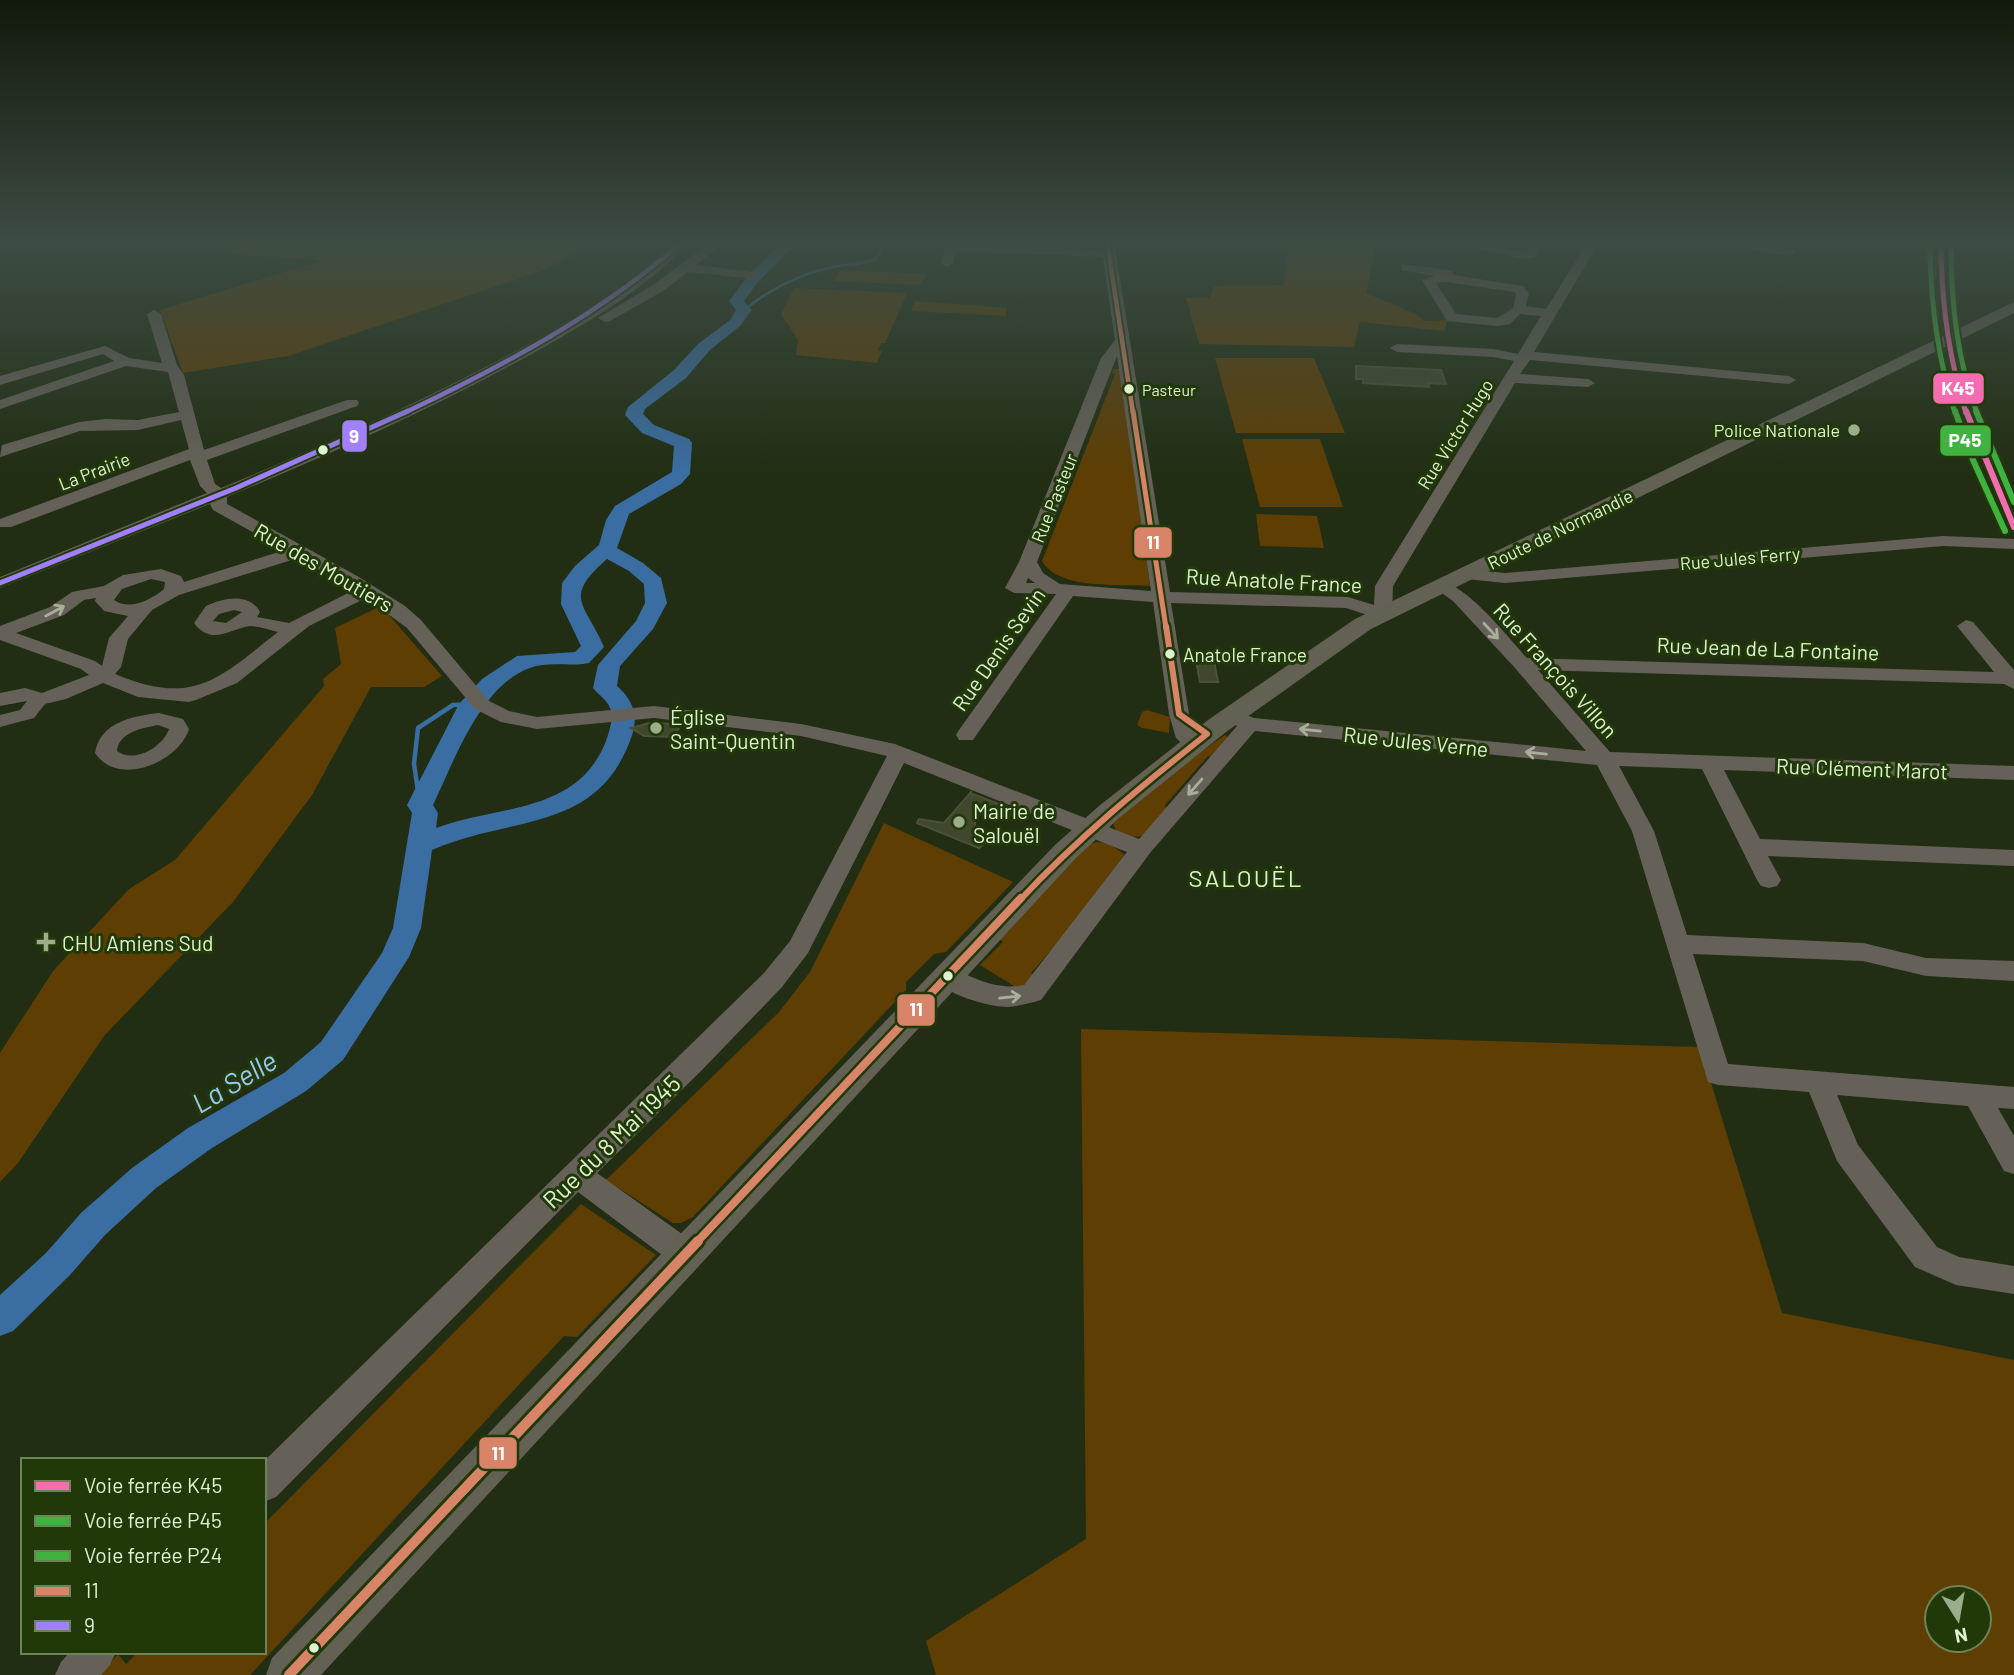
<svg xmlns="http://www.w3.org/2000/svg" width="2014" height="1675" viewBox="0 0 2014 1675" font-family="Barlow,sans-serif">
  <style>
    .green { fill: #5e3e03; fill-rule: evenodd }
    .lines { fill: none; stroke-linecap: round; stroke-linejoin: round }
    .stream-far1 { stroke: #3a6ea3; stroke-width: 2.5 }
    .stream { stroke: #3a6ea3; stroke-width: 4.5 }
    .river { fill: #3a6ea3; fill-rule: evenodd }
    .building { fill: #40472d; stroke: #4a5136; stroke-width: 2 }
    .minor { fill: #656158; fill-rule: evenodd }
    .major { fill: #626154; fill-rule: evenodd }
    .rail { stroke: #616355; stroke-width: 2.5; stroke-dasharray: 7 7; stroke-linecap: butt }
    .bus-1-far4-casing { stroke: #213908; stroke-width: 8 }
    .bus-1-far3-casing { stroke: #213908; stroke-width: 9 }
    .bus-1-far2-casing { stroke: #213908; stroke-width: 11 }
    .bus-1-far1-casing { stroke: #213908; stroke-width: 13 }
    .bus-1-casing { stroke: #213908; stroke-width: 16 }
    .bus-2-far1-casing { stroke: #213908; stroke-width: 8 }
    .bus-2-casing { stroke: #213908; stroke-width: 9 }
    .bus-1-far4 { stroke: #d88469; stroke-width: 4.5 }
    .bus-1-far3 { stroke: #d88469; stroke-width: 5 }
    .bus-1-far2 { stroke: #d88469; stroke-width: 6 }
    .bus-1-far1 { stroke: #d88469; stroke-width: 8 }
    .bus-1 { stroke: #d88469; stroke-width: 10 }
    .bus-2-far1 { stroke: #a180ff; stroke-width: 4.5 }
    .bus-2 { stroke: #a180ff; stroke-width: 5 }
    .rail-1-far1-casing { stroke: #213908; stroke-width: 9 }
    .rail-1-casing { stroke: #213908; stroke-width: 10 }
    .rail-2-far1-casing { stroke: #213908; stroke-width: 9 }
    .rail-2-casing { stroke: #213908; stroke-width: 10 }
    .rail-3-far1-casing { stroke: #213908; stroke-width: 9 }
    .rail-3-casing { stroke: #213908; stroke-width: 10 }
    .rail-1-far1 { stroke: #f56db1; stroke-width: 5 }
    .rail-1 { stroke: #f56db1; stroke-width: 6 }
    .rail-2-far1 { stroke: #40b240; stroke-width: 5 }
    .rail-2 { stroke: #40b240; stroke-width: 6 }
    .rail-3-far1 { stroke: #40b240; stroke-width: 5 }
    .rail-3 { stroke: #40b240; stroke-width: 6 }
    .oneway { stroke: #a8b09a }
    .bus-dot { fill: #def1d0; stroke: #213908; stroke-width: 2.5 }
    .poi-dot { fill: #9cad8e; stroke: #213908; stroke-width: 2.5 }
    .labels { text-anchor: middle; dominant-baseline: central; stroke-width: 6; stroke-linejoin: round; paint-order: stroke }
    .far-bus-label { font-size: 16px; fill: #def1d0; stroke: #213908; text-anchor: start }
    .far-poi-label { font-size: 18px; fill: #def1d0; stroke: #213908; text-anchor: end }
    .far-street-label { font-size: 18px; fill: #def1d0; stroke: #213908 }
    .bus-label { font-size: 19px; fill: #def1d0; stroke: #213908; text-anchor: start }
    .street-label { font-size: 21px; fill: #def1d0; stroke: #213908 }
    .poi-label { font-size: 21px; fill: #def1d0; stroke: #213908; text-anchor: start }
    .quarter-label { font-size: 24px; letter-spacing: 2px; fill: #def1d0; stroke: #213908 }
    .near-street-label { font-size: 24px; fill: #def1d0; stroke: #213908 }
    .near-water-label { font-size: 28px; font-style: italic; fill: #9bc6f9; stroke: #213908 }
    .line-badge { stroke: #213908; stroke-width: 2.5 }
    .badge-label { font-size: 19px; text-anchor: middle; font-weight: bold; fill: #fff }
  </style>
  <rect width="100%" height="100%" fill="#212e13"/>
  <path class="green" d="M194,241h405l-55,29 -256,86 -105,17 -23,-63 161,-49c-31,-6 -103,-2 -127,-20z
    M1287,241h90l-11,52 50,21 8,7 24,-1 -4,11 -84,-9 -6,25 -155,-3 -13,-46h24l4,-12 70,-1 5,-39z
    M841,270l85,4 -5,11 -87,-4z
    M794,288l113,5 -22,50h-4l-3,8h4l-5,12 -81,-8 2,-15 -17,-26z
    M915,301l92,7 -1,8 -95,-5z
    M1215,358h99l31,75h-109z
    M1114,369h6l30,217c-30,-2 -92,4 -108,-25l73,-187 -3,-1z
    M1242,439h78l23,68h-83z
    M1256,514l61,2 7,32 -64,-2z
    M381,606l61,70 -18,11h-53l-59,108 -79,107 -129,134 -86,127 -18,19v-129l53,-82 76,-82 46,-29 149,-174 -1,-7 18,-15 -6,-36z
    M1147,710l23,7 -1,16 -27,-5 -5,-3 5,-13z
    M1225,735l5,4 -16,18 -6,-1 -43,49 2,4c-17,22 -21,36 -51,22l-3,-8 56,-49z
    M884,823l129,59 -67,70 -12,2 -28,28v8l-213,227 -12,6h-8l-67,-43 173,-168 31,-40z
    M1096,842c13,0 21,6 31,15l-3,10 -93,106 3,3 -15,13 -39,-24 23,-23 -5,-4 87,-92z
    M1081,1029l619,18 82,266 232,47v315h-1078l-10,-34 160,-102zM1937,1598h42v42h-42z
    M581,1204l75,51 -79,82 -13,-1 -314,339h-150l18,-21 8,10 12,-12h126v-128z"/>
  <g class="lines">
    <path class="stream-far1" d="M744,310c26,-21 56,-36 89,-43 14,-3 29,-2 43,-8l11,-18"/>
    <path class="stream" d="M420,805l-6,-41 4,-36 35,-23 18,-1"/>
    <path class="river" d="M784,241h15l-42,42 -13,18 8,9 -12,16 -30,24 -24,28 -41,31 -2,5 11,11 35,14 3,4 -2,31 -9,10 -52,30 -12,34 26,15 18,15 6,25 -14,26 -33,37 -3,20c17,15 22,31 14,52 -34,96 -121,77 -199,112l-11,78 -12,29 -66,103 -37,31 -94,57 -56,40 -51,47 -35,40 -57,56 -13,5v-41l46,-42 35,-40 51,-45 56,-40 96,-55 37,-31 61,-89 11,-25 19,-115 -5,-8 52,-101 23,-25 35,-23 58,-4 6,-6 -20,-42 1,-21 13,-17 24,-21 7,-25 9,-14 57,-34 2,-26 -32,-13 -17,-18 3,-8 46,-37 24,-26 32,-24 6,-10 -7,-9 2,-3 16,-21zM607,559l22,12 15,13 1,19 -9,18 -38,44 -5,23c5,6 11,10 15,16 7,11 2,25 -2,37 -28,73 -108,64 -170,87l2,-15 -5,-8c21,-44 48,-120 97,-137 18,-7 40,-1 59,-5l15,-16c-19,-44 -42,-49 3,-88z"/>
  </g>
  <path class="building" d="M1356,366l85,4 5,14 -18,-1 1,4 -66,-4v-4h-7z
    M1196,661h18l4,21h-18z
    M649,723h11l20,2 -5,12 -31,-1 -13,-8z
    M971,792l1,4 1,-2 41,16 -8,8 -33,-13 3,28 13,6 -10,9 -62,-25 2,-4 25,4z"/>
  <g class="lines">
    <path class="minor" d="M676,241h13c-39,46 -98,79 -150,109 -101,56 -206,103 -312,147v7l132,73 46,29 16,14 68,81 20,10 28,6 117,-11 147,18 94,20 244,95 98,-113 -16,-11 3,-4 7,-2 23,9 332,33 -71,-83 -62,-67 -21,-15 3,-4c26,-6 75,58 92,76l467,14 -37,-46 9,-6 7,2 41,48v19l-10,-5 -466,-14 72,82 404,14v14l-290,-10 36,69 254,11v16l-246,-10 13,24 -4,6 -8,2 -8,-2 -4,-6 -55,-111 -83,-3 35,65 33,104 176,8 63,15 88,3v20l-88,-5 -63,-15 -170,-7 35,110 286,23v22l-16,-1 16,28v38l-10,-3 -36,-65 -131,-11 21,50 79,102 22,10 55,9v28l-58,-9 -41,-18 -78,-106 -28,-69 -91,-7 -10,-3 -76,-251 -35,-66 -342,-34 -105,122 -109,147c-11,3 -21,6 -33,7 -19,0 -65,-13 -75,-30l4,-7 9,-3c28,9 47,24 78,18l103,-133 -223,-89 -96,190 -26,34 -80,83 -105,103 99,71 4,10 -4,10 -11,4 -11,-4 -96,-72 -302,305 -12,5v-41l500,-488 26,-32 97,-185 -86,-20 -147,-18 -117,11 -36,-7 -26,-13 -68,-81 -41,-30 -57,28 -72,57 -41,17 -7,2 -51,-5 -35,-14 -37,16 -21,5 -11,14 -34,9v-12l20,-5 7,-9 -27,5v-13l25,-5 17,5 47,-18 -8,-6 -81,-29v-14l50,-19 22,-15 32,-6 19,-11 38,-6 20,7 3,6 101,-32 -72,-40 -3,-6 -210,84v-11l207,-84 -7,-7 -10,-26 -179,67h-11v-8l189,-70 -8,-29 -43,10 -58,1 -80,26 2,-12 77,-23 26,-3 33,1 41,-8 -11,-40 -42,-6 -126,43v-9l114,-39 -11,-7 -103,31v-9l105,-30 24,12 33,5 -15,-49 7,-4 7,4 16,51 7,10 20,75 143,-50h10l2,3 -2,3 -150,54 8,24 6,4c85,-35 169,-72 251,-114 73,-37 144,-77 204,-133zM298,558l56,32 -65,33 -32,-6 3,-5c-11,-20 -37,-14 -54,-6l-12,17c18,24 37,5 56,3 8,0 19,4 28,6 -60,47 -84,75 -163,42l6,-7 7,-28 24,-29 27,-15zM151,579l14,3 -1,7c-13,11 -35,22 -50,11l8,-11zM96,598l-1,3 9,10 24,5 -19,22 -7,28 -7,-5 -79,-28 48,-18 20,-15zM234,610l8,2 -16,11 -13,-2 6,-7z
      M713,241h14l-31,24 56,7 6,4 -2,3 -68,-7 -25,19 -53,30 -5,1 -7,-4 55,-33z
      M1101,241h12l3,13 54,338 178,5 26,8 1,-19 139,-225 -21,-4 -96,-5 -7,-4 7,-4 96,5 25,5 23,-38 -21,-2 -10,10 -13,2 -50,-5 -25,-41 13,-4 -34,-6v-6l47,6 4,1 1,4 70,11 6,7 -3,13 20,3 42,-68h12l-66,111 255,24 7,4 -7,4 -259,-24 -10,14 68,5 7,4 -7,4 -73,-4 -122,203 -1,28 -2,4 -7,2 -37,-12 -175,-5 18,111 6,21 11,9 -4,5h-14l-12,-11 -7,-24 -16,-112 -80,-6 -100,144h-14l-3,-5 3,-5 97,-136 -42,-1 -9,-5 14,-26 82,-204 14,-18 -12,-83 -147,-6 -3,12 -6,4 -6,-4 4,-16 6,-4 151,7zM1447,282l67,10 2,2 -3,14 -16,10 -41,-4 -20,-31zM1117,356l34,235 -91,-7 -17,-11 -6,-11zM1028,578l7,5h-9z
      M1442,241h27l55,10 9,-10h12l-11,16 -10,2z
      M1720,241h28l42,7 6,4 -6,4 -64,-11z
      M1943,536l71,3v10l-71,-3 -438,37 -39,-4 -9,-5 9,-5 39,4z
      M159,713l24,6 6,10c-10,33 -71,59 -94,24 5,-31 38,-37 64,-40zM158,725l11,4c-6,18 -35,35 -52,22 2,-19 25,-23 41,-26z
      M70,1652h46l-6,13 -9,10h-46l6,-13z"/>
    <path class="major" d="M2014,302v11l-643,316 -145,103 -107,86 -43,40 -755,817h-55l6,-17 784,-814 43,-38 109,-86 147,-101z"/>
    <path class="rail" d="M1934,241v28l4,13
      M1943,288l9,-27 2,-20"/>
    <g class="bus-1-far4-casing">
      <path id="bus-1-far4" d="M1107,241l26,172"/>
    </g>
    <g class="bus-1-far3-casing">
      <path id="bus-1-far3" d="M1133,411l33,217"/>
    </g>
    <g class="bus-1-far2-casing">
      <path id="bus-1-far2" d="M1020,900c58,-62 120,-113 187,-166l-28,-20 -13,-88"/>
    </g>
    <g class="bus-1-far1-casing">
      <path id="bus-1-far1" d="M696,1243l325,-345"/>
    </g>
    <g class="bus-1-casing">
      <path id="bus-1" d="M289,1675l409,-434"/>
    </g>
    <g class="bus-2-far1-casing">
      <path id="bus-2-far1" d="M404,413c99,-47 197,-99 279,-172"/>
    </g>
    <g class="bus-2-casing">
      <path id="bus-2" d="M0,583l236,-95 172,-77"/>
    </g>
    <use href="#bus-1-far4" class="bus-1-far4"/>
    <use href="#bus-1-far3" class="bus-1-far3"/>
    <use href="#bus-1-far2" class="bus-1-far2"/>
    <use href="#bus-1-far1" class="bus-1-far1"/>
    <use href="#bus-1" class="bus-1"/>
    <use href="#bus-2-far1" class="bus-2-far1"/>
    <use href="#bus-2" class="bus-2"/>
    <g class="rail-1-far1-casing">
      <path id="rail-1-far1" d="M1941,241c0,60 7,115 25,172"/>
    </g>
    <g class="rail-1-casing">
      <path id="rail-1" d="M1966,411l48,116"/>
    </g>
    <g class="rail-2-far1-casing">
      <path id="rail-2-far1" d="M1930,241c0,59 7,115 25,172"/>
    </g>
    <g class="rail-2-casing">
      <path id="rail-2" d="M1955,411l18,49 32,71"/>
    </g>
    <g class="rail-3-far1-casing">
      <path id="rail-3-far1" d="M1951,241c0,59 5,116 26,172"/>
    </g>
    <g class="rail-3-casing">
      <path id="rail-3" d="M1976,411l38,91"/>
    </g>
    <use href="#rail-1-far1" class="rail-1-far1"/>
    <use href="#rail-1" class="rail-1"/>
    <use href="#rail-2-far1" class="rail-2-far1"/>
    <use href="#rail-2" class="rail-2"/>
    <use href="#rail-3-far1" class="rail-3-far1"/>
    <use href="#rail-3" class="rail-3"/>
  </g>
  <defs><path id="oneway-shaft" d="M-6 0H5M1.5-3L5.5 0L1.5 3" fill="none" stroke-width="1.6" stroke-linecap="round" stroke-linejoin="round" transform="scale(1.75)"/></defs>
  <g class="oneway">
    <use href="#oneway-shaft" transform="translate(55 611) rotate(-28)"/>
    <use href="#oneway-shaft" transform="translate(1491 631) rotate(47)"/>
    <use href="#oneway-shaft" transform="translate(1310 730) rotate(-174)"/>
    <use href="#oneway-shaft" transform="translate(1536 753) rotate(-174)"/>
    <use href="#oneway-shaft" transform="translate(1195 787) rotate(131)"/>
    <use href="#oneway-shaft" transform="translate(1010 997) rotate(-6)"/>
  </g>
  <linearGradient id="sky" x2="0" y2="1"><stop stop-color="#12190a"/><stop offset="0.51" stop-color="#3d4c44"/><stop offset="1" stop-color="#3d4c44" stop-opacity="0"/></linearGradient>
  <rect width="2014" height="476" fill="url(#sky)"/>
  <g class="bus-dot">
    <circle cx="1129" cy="389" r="6"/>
    <circle cx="323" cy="450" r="6"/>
    <circle cx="1170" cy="654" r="6"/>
    <circle cx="948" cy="976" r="6"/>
    <circle cx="314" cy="1648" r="6"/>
  </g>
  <g class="poi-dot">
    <circle cx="1854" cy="430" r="7"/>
    <circle cx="656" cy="728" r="7"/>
    <circle cx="959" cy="822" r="7"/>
    <path d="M42.5 931.5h7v7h7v7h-7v7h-7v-7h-7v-7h7z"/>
  </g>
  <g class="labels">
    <g class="far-bus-label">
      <text x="1142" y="389">Pasteur</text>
    </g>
    <g class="far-poi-label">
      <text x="1840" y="430">Police Nationale</text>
    </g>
    <g class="far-street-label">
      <text transform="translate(1455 434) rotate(-58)">Rue Victor Hugo</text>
      <text transform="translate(94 471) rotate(-21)">La Prairie</text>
      <text transform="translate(1054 498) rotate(-68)">Rue Pasteur</text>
      <text transform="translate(1560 529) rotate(-26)">Route de Normandie</text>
      <text transform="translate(1740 558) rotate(-5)">Rue Jules Ferry</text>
    </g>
    <g class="bus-label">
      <text x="1183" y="654">Anatole France</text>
    </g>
    <g class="street-label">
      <text transform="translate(324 567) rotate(30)">Rue des Moutiers</text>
      <text transform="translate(1274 580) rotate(3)">Rue Anatole France</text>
      <text transform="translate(1768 648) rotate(2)">Rue Jean de La Fontaine</text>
      <text transform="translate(998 649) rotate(-55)">Rue Denis Sevin</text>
      <text transform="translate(1556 670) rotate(48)">Rue François Villon</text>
      <text transform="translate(1416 741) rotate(6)">Rue Jules Verne</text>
      <text transform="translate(1862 768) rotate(2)">Rue Clément Marot</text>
    </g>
    <g class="poi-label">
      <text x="670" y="716">Église<tspan x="670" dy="24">Saint-Quentin</tspan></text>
      <text x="973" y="810">Mairie de<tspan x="973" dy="24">Salouël</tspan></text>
      <text x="62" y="942">CHU Amiens Sud</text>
    </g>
    <g class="quarter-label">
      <text x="1246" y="877">SALOUËL</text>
    </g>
    <g class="near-street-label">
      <text transform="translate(611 1141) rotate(-44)">Rue du 8 Mai 1945</text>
    </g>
    <g class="near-water-label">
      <text transform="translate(234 1081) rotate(-31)">La Selle</text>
    </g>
  </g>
  <g class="line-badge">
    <rect x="1932" y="372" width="53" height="33" rx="7" fill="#f56db1"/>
    <rect x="341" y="419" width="27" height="34" rx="7" fill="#a180ff"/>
    <rect x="1939" y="424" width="53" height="33" rx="7" fill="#40b240"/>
    <rect x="1133" y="526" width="40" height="33" rx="7" fill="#d88469"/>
    <rect x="896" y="993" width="40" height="34" rx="7" fill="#d88469"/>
    <rect x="478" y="1436" width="40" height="34" rx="7" fill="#d88469"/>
  </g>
  <g class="badge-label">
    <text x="1958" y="395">K45</text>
    <text x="354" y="443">9</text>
    <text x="1965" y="447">P45</text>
    <text x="1153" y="549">11</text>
    <text x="916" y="1016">11</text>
    <text x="498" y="1460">11</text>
  </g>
  <rect x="21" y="1458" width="245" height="196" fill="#213908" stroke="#6d8358" stroke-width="2"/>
  <rect x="35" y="1481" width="35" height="10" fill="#f56db1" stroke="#6d8358" stroke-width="2"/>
  <text x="84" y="1493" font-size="21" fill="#def1d0">Voie ferrée K45</text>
  <rect x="35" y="1516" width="35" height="10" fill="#40b240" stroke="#6d8358" stroke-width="2"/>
  <text x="84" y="1528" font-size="21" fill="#def1d0">Voie ferrée P45</text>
  <rect x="35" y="1551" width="35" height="10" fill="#40b240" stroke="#6d8358" stroke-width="2"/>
  <text x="84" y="1563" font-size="21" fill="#def1d0">Voie ferrée P24</text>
  <rect x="35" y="1586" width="35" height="10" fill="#d88469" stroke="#6d8358" stroke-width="2"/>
  <text x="84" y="1598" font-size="21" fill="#def1d0">11</text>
  <rect x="35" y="1621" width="35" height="10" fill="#a180ff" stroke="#6d8358" stroke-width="2"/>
  <text x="84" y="1633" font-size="21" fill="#def1d0">9</text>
  <g transform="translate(1958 1619) rotate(169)"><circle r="33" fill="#213908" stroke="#6d8358" stroke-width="2"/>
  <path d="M0-5L12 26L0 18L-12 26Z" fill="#9cad8e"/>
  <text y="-10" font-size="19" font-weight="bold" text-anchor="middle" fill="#def1d0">N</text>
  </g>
</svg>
